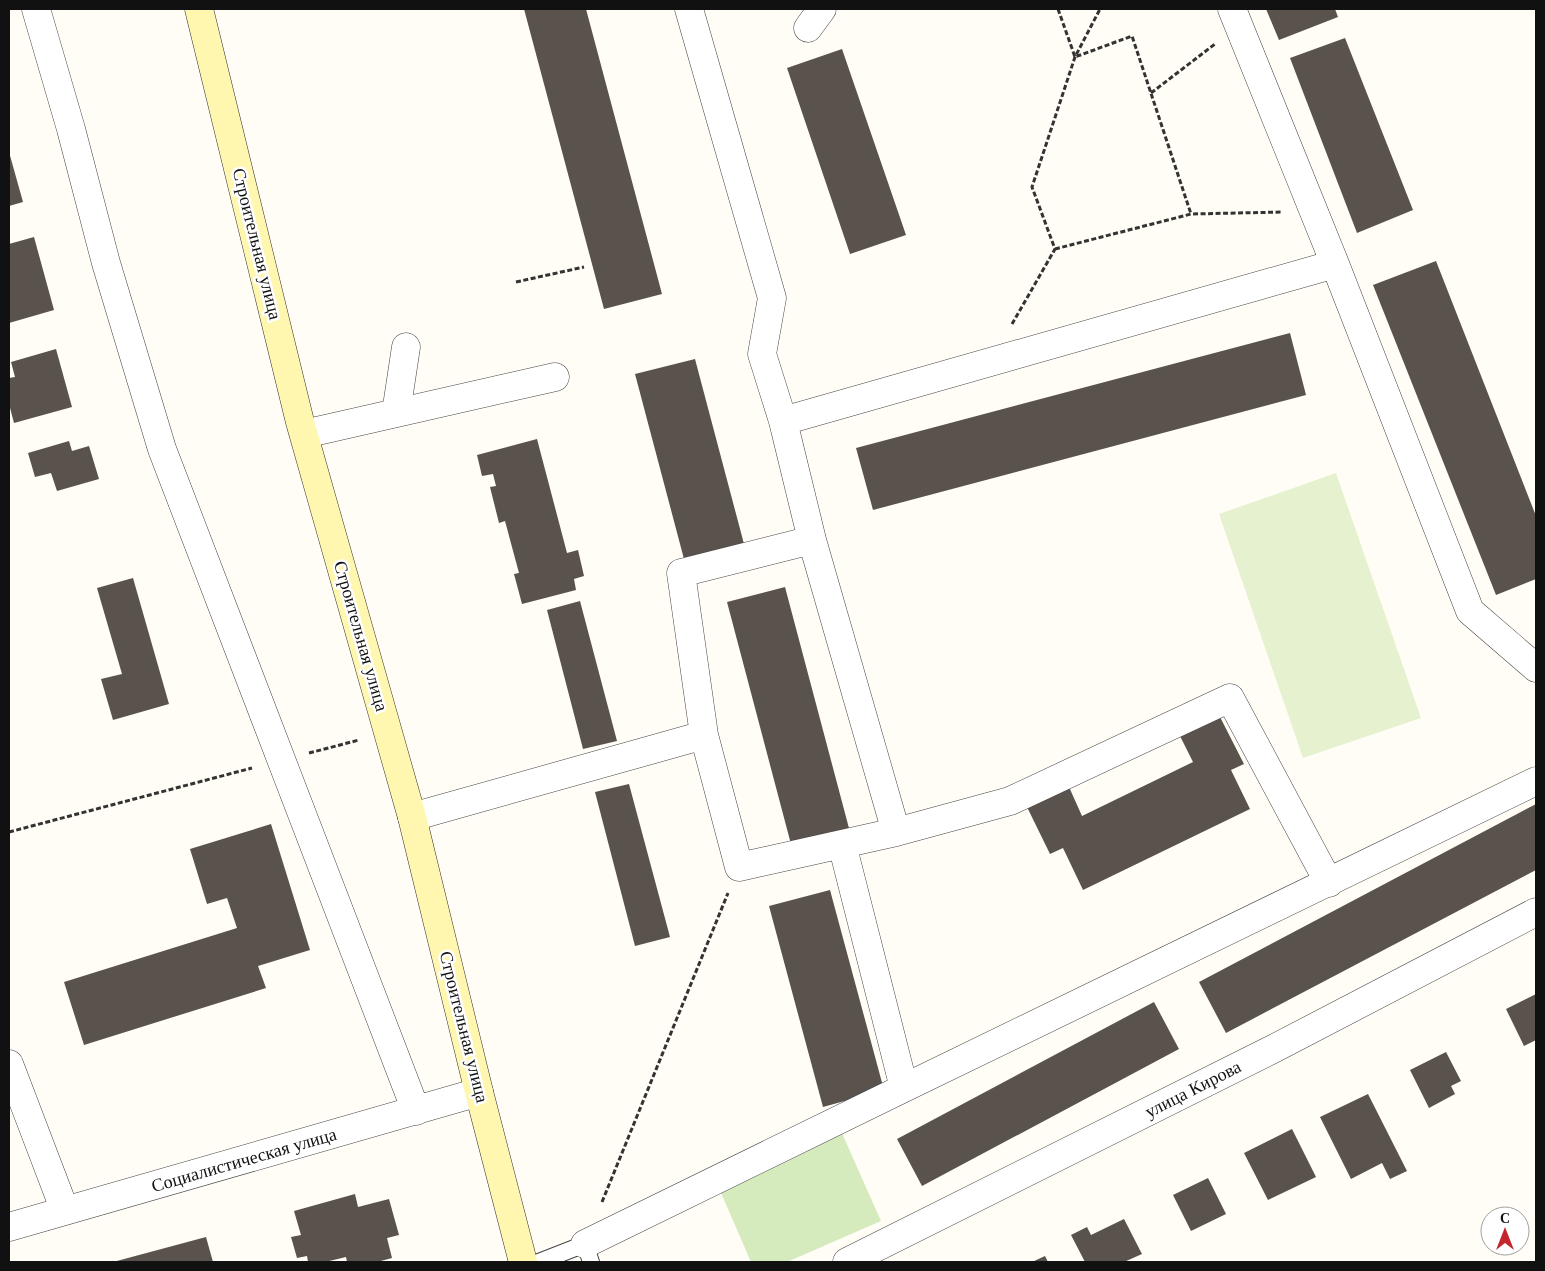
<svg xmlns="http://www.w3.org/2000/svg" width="1545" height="1271" viewBox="0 0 1545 1271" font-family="Georgia,serif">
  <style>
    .green { fill: #d5ebbd }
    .pitch { fill: #e6f2cf }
    .building { fill: #5a524d }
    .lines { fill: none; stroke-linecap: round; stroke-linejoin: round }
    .lane-casing { stroke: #444; stroke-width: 18 }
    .street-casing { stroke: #444; stroke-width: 29 }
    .secondary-casing { stroke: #333; stroke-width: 29 }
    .path { stroke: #333; stroke-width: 3; stroke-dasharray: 5 2.5; stroke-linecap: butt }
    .lane { stroke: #fff; stroke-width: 16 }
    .street { stroke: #fff; stroke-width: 28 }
    .secondary { stroke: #fff6b0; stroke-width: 28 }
    .labels { text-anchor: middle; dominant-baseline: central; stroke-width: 5; stroke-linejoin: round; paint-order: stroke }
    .street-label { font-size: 18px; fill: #111; stroke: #fff }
  </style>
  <rect width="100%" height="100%" fill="#fffdf5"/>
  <path class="green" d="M841,1131l40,90 -94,41h-36l-33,-76z"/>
  <path class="pitch" d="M1336,473l85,245 -118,40 -84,-244z"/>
  <path class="building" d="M524,9h62l76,285 -58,15z
    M1266,9h69l3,8 -59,23z
    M1345,38l68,172 -56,23 -67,-175z
    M842,49l64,186 -56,19 -63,-186z
    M9,152l14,50 -14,4z
    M34,237l20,73 -45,13v-79z
    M1436,261l100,255v63l-40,16 -123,-310z
    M1290,333l16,62 -433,115 -17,-62z
    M56,349l16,58 -58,16 -5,-19v-26l6,-1 -4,-15z
    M695,359l49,185 -60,15 -49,-185z
    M537,439l30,114 11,-3 6,26 -10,3 2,11 -54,14 -8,-30 5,-1 -14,-52 -6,2 -9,-36 6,-1 -3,-12 -11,2 -5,-21z
    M69,441l3,10 17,-5 10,33 -42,12 -6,-18 -16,4 -7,-24z
    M133,578l36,126 -56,16 -12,-41 21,-5 -25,-86z
    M785,587l65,245 -58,16 -65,-246z
    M580,601l37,140 -34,8 -36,-139z
    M1220,717l24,47 -13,6 19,39 -167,81 -20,-42 -13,6 -23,-47 42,-20 13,29 111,-54 -13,-26z
    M629,784l41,153 -35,9 -40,-154z
    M1536,804v66l-310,163 -27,-51z
    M271,824l39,126 -52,16 8,22 -182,57 -20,-63 173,-54 -10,-30 -20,6 -17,-55z
    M830,890l54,200 -61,17 -54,-201z
    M1536,994v46l-12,6 -18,-37z
    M1154,1002l25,47 -257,137 -25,-47z
    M1446,1052l15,29 -10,5 4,8 -26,14 -19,-38z
    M1368,1094l39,77 -17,8 -8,-16 -31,16 -31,-62z
    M1292,1129l24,48 -48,23 -24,-47z
    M1208,1178l18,36 -35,17 -18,-36z
    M355,1194l3,13 31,-8 10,36 -12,3 5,20 -15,4h-30l-1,-5 -21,5h-17l-1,-6 -10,2 -6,-21 10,-2 -7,-24z
    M1124,1219l18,35 -18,8h-39l-14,-27 16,-8 4,8z
    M206,1237l7,25h-100z
    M1045,1256l3,6h-16z"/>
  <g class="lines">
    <g class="lane-casing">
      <path id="lane" d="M539,1262l46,-18 6,18"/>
    </g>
    <g class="street-casing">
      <path id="street" d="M36,9l35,120 35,134 56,186 254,662
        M689,9l83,289 -10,56 21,67
        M1232,9l103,255 135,347 66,57
        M808,28l14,-19
        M396,413l10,-66
        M304,434l251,-57
        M812,540l84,292 -157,35 -35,-132 -23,-162 131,-33 -29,-119 552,-157
        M412,817l292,-82
        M896,832l114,-31 220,-103 99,185
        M9,1064l56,147
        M904,1088l632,-307
        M9,1227l470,-135
        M585,1244l319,-156 -62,-244
        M847,1262l428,-214 261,-136"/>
    </g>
    <g class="secondary-casing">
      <path id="secondary" d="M199,9l101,413 112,395 67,275 44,170"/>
    </g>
    <path class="path" d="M1058,9l17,48 57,-21 59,178
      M1151,93l64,-49
      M1055,249l136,-35 92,-2
      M516,282l68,-15
      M1012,324l43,-75 -23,-62 43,-130 25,-48
      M309,753l50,-13
      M9,832l243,-64
      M602,1202l126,-309"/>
    <use href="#lane" class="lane"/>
    <use href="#street" class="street"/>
    <use href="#secondary" class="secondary"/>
  </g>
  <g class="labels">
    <g class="street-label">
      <text transform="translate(257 244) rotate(76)">Строительная улица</text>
      <text transform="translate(361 636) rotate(74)">Строительная улица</text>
      <text transform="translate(464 1027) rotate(76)">Строительная улица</text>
      <text transform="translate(1193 1089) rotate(-27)">улица Кирова</text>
      <text transform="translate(244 1160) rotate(-16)">Социалистическая улица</text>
    </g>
  </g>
  <rect width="1545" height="1271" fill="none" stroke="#111111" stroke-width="20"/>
  <g transform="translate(1505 1231)"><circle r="24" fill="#ffffff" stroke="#a0a0a0"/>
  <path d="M0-4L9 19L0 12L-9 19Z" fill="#c4262e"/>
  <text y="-8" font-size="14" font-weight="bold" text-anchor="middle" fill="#111111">С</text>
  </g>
</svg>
